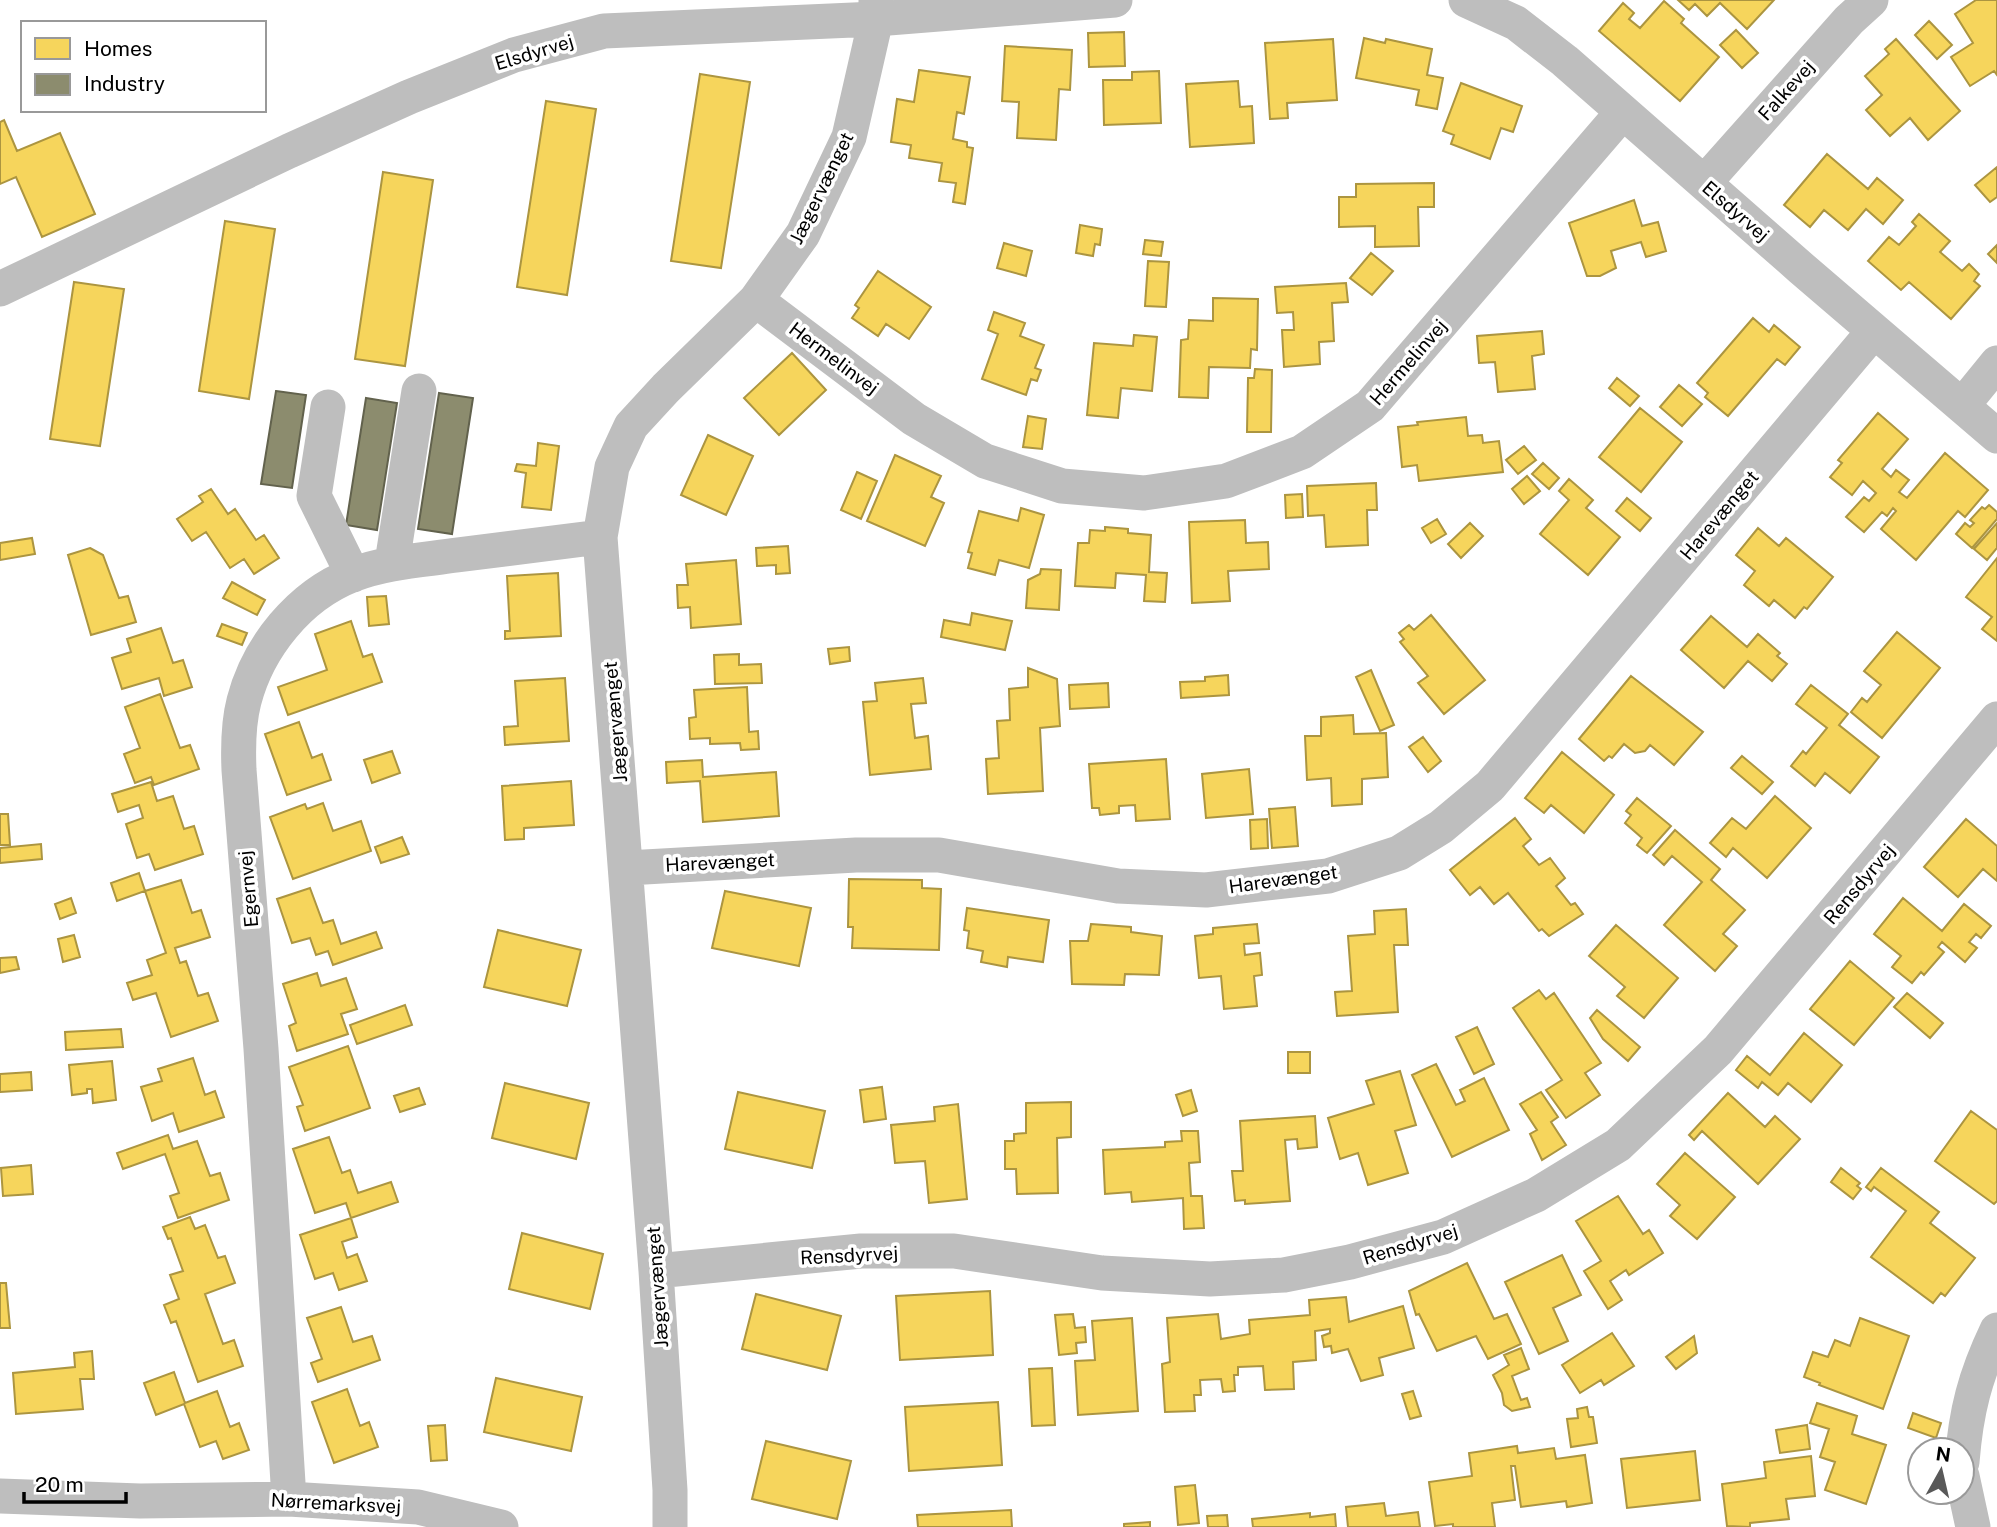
<svg xmlns="http://www.w3.org/2000/svg" width="1997" height="1527" viewBox="0 0 1997 1527" font-family="'Public Sans',sans-serif">
  <style>
    .homes { fill: #f6d55c; stroke: #ac9540; stroke-width: 2 }
    .industry { fill: #8c8c6e; stroke: #62624d; stroke-width: 2 }
    .lines { fill: none; stroke-linecap: round; stroke-linejoin: round }
    .minor { stroke: #bebebe; stroke-width: 35 }
    .labels { text-anchor: middle; dominant-baseline: central; stroke-width: 7; stroke-linejoin: round; paint-order: stroke }
    .street-label { font-size: 19px; fill: #000; stroke: #fff }
  </style>
  <rect width="100%" height="100%" fill="#fff"/>
  <path class="homes" d="M1678,0h96l-27,29 -27,-26 -13,13 -12,-12 -6,6z
    M1976,0h21v75l-3,-4 -24,15 -19,-29 22,-14 -18,-29z
    M1664,1l20,18 -3,4 38,34 -39,44 -81,-70 24,-28 11,10 -5,6 11,9z
    M1929,21l23,24 -15,14 -22,-24z
    M1736,30l22,23 -16,15 -22,-23z
    M1124,32l1,34 -36,1 -1,-34z
    M1364,38l21,5 1,-4 46,10 -5,26 16,3 -6,31 -21,-4 3,-15 -63,-12z
    M1333,39l4,61 -50,3 1,15 -18,1 -5,-76z
    M1896,39l64,72 -32,29 -18,-22 -20,18 -24,-26 16,-15 -17,-19 24,-22 -4,-5z
    M1005,46l67,4 -2,40 -11,-1 -3,51 -39,-2 2,-36 -17,-1z
    M919,70l51,7 -6,37 -7,-2 -4,27 14,3v5l6,1 -8,56 -12,-2 3,-19 -17,-2 3,-18 -33,-5 2,-13 -20,-3 6,-43 17,3z
    M1159,71l2,52 -57,2 -1,-45h29v-8z
    M700,74l50,8 -29,186 -50,-7z
    M1238,81l2,26 12,-1 2,37 -64,4 -4,-63z
    M1461,83l61,23 -9,26 -12,-4 -11,31 -39,-15 3,-9 -11,-4z
    M546,101l50,8 -29,186 -50,-8z
    M4,120l13,31 43,-18 35,81 -53,23 -26,-60 -16,7v-62z
    M1827,154l41,35 9,-11 26,22 -20,24 -17,-15 -18,21 -24,-20 -14,17 -26,-22z
    M1997,167v30l-7,5 -15,-17z
    M383,172l50,8 -28,186 -50,-7z
    M1434,183v24h-16l1,39 -44,1v-21l-36,1v-30h17v-13z
    M1634,200l8,26 16,-4 8,29 -20,6 -5,-15 -30,9 5,17 -16,8h-13l-18,-53z
    M1919,214l31,27 -10,11 22,19 7,-7 10,10 -5,7 6,5 -29,33 -42,-37 -8,8 -33,-29 21,-24 10,8 17,-19 -4,-4z
    M225,221l50,8 -26,170 -50,-8z
    M1080,225l22,4 -2,16 -5,-1 -2,12 -17,-3z
    M1145,240l18,2 -2,14 -18,-2z
    M1004,243l28,8 -6,25 -29,-8z
    M1997,245v18l-9,-9z
    M1371,253l22,18 -21,24 -22,-17z
    M1148,261l21,1 -3,45 -21,-1z
    M878,271l53,36 -22,32 -23,-15 -8,12 -26,-18 7,-10 -4,-3z
    M74,282l50,7 -24,157 -50,-7z
    M1346,283l2,19 -16,1 2,38 -15,1 1,22 -36,3 -2,-37h12l-1,-18 -16,1 -2,-26z
    M1213,298l45,1 -1,51 -6,-1 -1,19 -41,-1 -1,31 -29,-1 2,-57 7,-1 1,-19 24,1z
    M994,312l31,11 -5,13 24,9 -9,23 6,2 -4,11 -6,-2 -5,16 -44,-16 16,-45 -10,-4z
    M1753,318l16,14 5,-7 26,22 -15,18 -8,-6 -49,57 -23,-19 3,-4 -11,-10z
    M1542,331l2,23 -12,2 3,33 -37,3 -3,-30 -16,1 -2,-27z
    M1134,335l23,2 -5,54 -31,-3 -3,30 -31,-3 7,-72 39,3z
    M792,353l34,37 -47,45 -35,-37z
    M1255,369l17,1 -1,62h-24l1,-54h6z
    M1617,378l22,18 -9,10 -21,-18z
    M1679,385l23,19 -20,22 -22,-19z
    M1640,408l42,34 -41,50 -42,-35z
    M1878,413l30,26 -26,30 9,8 5,-7 13,10 -10,12 8,6 38,-45 43,37 -23,27 -7,-6 -42,49 -35,-31 15,-18 -3,-3 -6,8 -5,-4 -18,20 -18,-15 18,-20 5,4 7,-8 -13,-12 -11,14 -22,-18 12,-14 -4,-3z
    M1028,416l18,3 -4,30 -19,-2z
    M1466,417l2,19 14,-1 1,8 16,-2 4,31 -84,9 -2,-16 -15,2 -4,-40 20,-2 -1,-3z
    M708,435l45,21 -27,59 -45,-20z
    M538,443l21,3 -8,64 -29,-3 4,-34 -11,-2 2,-7 19,2z
    M1524,446l12,14 -18,14 -12,-14z
    M895,455l46,21 -10,21 13,6 -19,43 -58,-25z
    M1543,463l16,15 -10,11 -17,-15z
    M857,472l20,9 -16,38 -20,-9z
    M1527,476l13,15 -16,13 -12,-15z
    M1569,479l24,21 -7,8 34,29 -32,38 -48,-41 29,-34 -10,-9z
    M1376,483l1,27h-10l1,35 -42,2 -2,-32 -16,1 -1,-30z
    M211,489l17,25 7,-5 21,31 8,-5 15,23 -25,16 -10,-15 -14,9 -24,-36 -14,9 -15,-22 26,-17 -4,-6z
    M1302,494l1,23 -17,1 -1,-23z
    M1627,498l24,20 -11,13 -24,-20z
    M1989,505l8,7v7l-25,29 -16,-14 9,-11 5,4 4,-4 -4,-3 12,-13 3,2z
    M1021,508l23,7 -15,53 -30,-8 -4,15 -27,-7 4,-15 -4,-1 11,-41 39,10z
    M1437,519l9,15 -15,9 -9,-15z
    M1245,520l1,23 22,-1 1,27 -41,2 2,30 -38,2 -3,-81z
    M1470,523l13,13 -22,22 -13,-14z
    M1997,523v25l-10,12 -13,-11z
    M1105,527l23,2v4l23,2 -2,37 18,1 -2,29 -21,-1 2,-26 -30,-2 -1,15 -40,-2 3,-43h11l1,-13 15,1z
    M1758,528l21,18 7,-8 47,39 -26,32 -3,-2 -9,11 -21,-18 -5,6 -25,-21 11,-14 -19,-16z
    M32,538l3,16 -35,6v-17z
    M788,546l2,27 -14,1v-9l-19,1 -1,-18z
    M90,548l13,7 16,43 9,-2 8,26 -45,13 -23,-80z
    M1997,558v83l-15,-12 10,-12 -26,-20z
    M736,560l5,64 -50,4 -1,-21 -12,1 -1,-23h11l-2,-21z
    M1041,569l20,1 -2,40 -33,-2 2,-28 12,-6z
    M558,573l3,63 -56,3v-8h5l-3,-55z
    M232,582l33,18 -8,15 -34,-17z
    M386,596l3,28 -20,2 -2,-29z
    M972,613l40,8 -7,29 -64,-13 3,-17 26,5z
    M1431,615l54,65 -41,34 -26,-31 10,-7 -28,-34 4,-3 -5,-6 10,-8 5,5z
    M1711,616l36,31 11,-13 22,19 -3,3 10,8 -15,17 -24,-20 -24,27 -43,-38z
    M351,621l12,36 9,-3 10,28 -94,33 -10,-28 49,-17 -12,-36z
    M222,624l25,9 -5,12 -25,-9z
    M161,628l12,35 10,-3 9,27 -28,9 -5,-18 -37,11 -10,-31 19,-6 -4,-13z
    M1897,632l43,36 -58,70 -31,-26 11,-14 5,4 14,-17 -17,-14z
    M849,647l1,14 -20,3 -2,-15z
    M739,654v11l22,-1 1,19 -47,1 -1,-29z
    M1028,668l29,11 3,47 -20,2 3,63 -55,3 -2,-35 13,-1 -2,-37 13,-1 -1,-31 19,-2z
    M1371,670l23,55 -14,6 -24,-54z
    M1228,675l1,20 -48,3 -1,-16 25,-1v-4z
    M1631,676l72,56 -29,33 -24,-20 -5,6 -10,2 -11,-9 -12,14 -3,-2 -5,5 -25,-22z
    M565,678l4,63 -64,4 -1,-18 14,-1 -3,-45z
    M923,678l3,25 -15,1 4,34 13,-2 3,33 -61,6 -7,-73 14,-1 -2,-18z
    M1108,683l1,24 -39,2 -1,-24z
    M1811,685l37,29 -9,11 40,32 -29,36 -25,-20 -10,13 -24,-20 12,-15 3,3 21,-26 -31,-24z
    M747,687l2,45 9,-1 1,18 -18,1 -1,-7 -30,1v-6l-20,1 -1,-21 7,-1 -2,-27z
    M160,694l20,54 10,-3 9,24 -45,16 -3,-8 -16,6 -11,-29 16,-6 -15,-41z
    M1353,715l1,19 32,-1 2,44 -26,2v25l-30,2 -1,-28 -24,2 -2,-44h16v-19z
    M299,722l13,36 10,-4 9,26 -44,15 -22,-61z
    M1423,737l18,24 -13,11 -19,-25z
    M392,751l8,22 -28,10 -8,-23z
    M1562,752l52,43 -30,38 -33,-28 -7,8 -19,-15z
    M1742,756l31,26 -11,12 -31,-26z
    M1166,759l4,60 -34,2 -1,-16 -16,1v7l-19,2 -1,-7h-7l-3,-44z
    M702,760l1,17 73,-5 3,44 -76,6 -3,-41 -33,2 -1,-21z
    M1249,769l4,45 -47,4 -4,-44z
    M571,781l3,44 -50,3v11l-19,1 -3,-54z
    M151,782l6,19 16,-5 11,33 10,-3 9,28 -48,16 -6,-16 -12,4 -11,-34 17,-6 -4,-13 -21,7 -6,-18z
    M1775,796l36,32 -44,50 -34,-30 -7,9 -16,-14 22,-25 14,11z
    M1637,798l34,28 -24,27 -10,-8 5,-7 -17,-15 6,-8 -5,-4z
    M323,803l10,28 28,-10 10,30 -78,28 -23,-62 35,-13 2,5z
    M1295,807l3,39 -26,2 -3,-39z
    M0,814h8l2,31h-10z
    M1515,818l16,21 -8,7 16,19 11,-7 15,20 -9,8 15,19 4,-2 8,11 -34,22 -7,-7 -3,2 -31,-38 -14,11 -14,-17 -10,8 -20,-25z
    M1267,819l1,29 -17,1 -1,-29z
    M1966,819l31,27v35l-14,-12 -25,28 -34,-30z
    M1675,830l45,39 -9,11 34,30 -22,24 14,12 -22,25 -51,-46 38,-43 -30,-26 -8,9 -11,-10z
    M402,837l7,17 -28,9 -6,-16z
    M41,844l1,15 -42,4v-15z
    M139,873l6,18 -28,10 -6,-18z
    M849,879l73,1v8l19,1 -2,61 -87,-2 1,-21h-5z
    M181,880l11,33 9,-3 9,27 -35,11 5,15 6,-2 12,35 10,-3 10,28 -47,16 -15,-44 -23,7 -6,-17 25,-8 -5,-15 19,-7 -21,-62z
    M310,888l13,35 10,-3 8,24 35,-12 6,16 -49,17 -5,-14 -12,4 -6,-17 -18,5 -15,-44z
    M725,891l86,17 -12,58 -87,-18z
    M71,898l5,15 -16,6 -5,-15z
    M1903,898l39,33 22,-27 27,22 -10,12 -5,-4 -7,8 8,6 -12,14 -23,-20 -4,5 6,5 -20,23 -3,-3 -9,11 -20,-16 9,-11 -27,-22z
    M967,908l82,12 -6,42 -35,-5 -1,10 -26,-5 2,-11 -16,-3 2,-17 -5,-1z
    M1406,909l2,36h-14l4,67 -61,4 -2,-24 17,-1 -4,-55 27,-2 -1,-23z
    M1091,924l40,3v5l31,4 -3,39 -34,-1 -1,11 -52,-1 -2,-43h18z
    M1257,924l2,19 -15,1 1,11 15,-2 2,22 -8,1 3,30 -33,3 -3,-33 -22,2 -4,-42 18,-2v-6z
    M1616,925l62,53 -34,40 -27,-22 8,-9 -36,-31z
    M498,930l83,20 -14,56 -83,-19z
    M74,935l6,22 -17,5 -5,-23z
    M16,957l3,12 -19,4v-15z
    M1850,961l44,37 -40,47 -44,-36z
    M317,973l4,13 25,-8 11,31 -16,5 7,20 -51,17 -8,-25 7,-3 -13,-39z
    M1539,990l7,9 8,-6 47,70 -16,10 15,22 -34,23 -20,-28 16,-10 -49,-72z
    M1907,993l36,30 -13,15 -36,-31z
    M405,1005l7,20 -55,19 -7,-19z
    M1597,1010l43,37 -12,14 -25,-22 -13,-21z
    M1477,1027l17,37 -20,10 -18,-37z
    M121,1029l2,18 -57,3 -1,-18z
    M1804,1033l38,32 -31,37 -23,-19 -10,12 -16,-13 -4,6 -22,-18 11,-14 23,19z
    M348,1046l22,62 -65,23 -8,-24 6,-2 -14,-38z
    M1288,1052h22v21h-22z
    M193,1058l12,37 10,-4 9,26 -45,15 -6,-19 -21,8 -11,-34 21,-6 -4,-12z
    M112,1061l4,39 -23,3 -1,-14h-5v4l-15,2 -3,-30z
    M1436,1064l20,41 9,-4 -5,-11 24,-12 25,52 -57,27 -40,-82z
    M1400,1071l16,54 -21,6 13,42 -40,12 -10,-32 -18,6 -12,-41 46,-14 -8,-23z
    M31,1072l1,18 -32,2v-18z
    M505,1083l84,20 -13,56 -84,-21z
    M882,1087l4,32 -22,3 -4,-32z
    M419,1088l6,16 -25,8 -6,-16z
    M1191,1090l6,21 -14,5 -7,-21z
    M738,1092l87,19 -13,57 -87,-19z
    M1541,1092l17,25 -7,5 15,23 -24,15 -12,-26 7,-4 -17,-26z
    M1728,1093l37,34 10,-11 25,23 -42,45 -56,-53 -8,9 -5,-5z
    M1071,1102v35l-14,1 1,55 -41,1 -1,-25h-11v-28h9v-7l12,-1v-30z
    M958,1104l9,95 -38,4 -4,-42 -30,2 -4,-38 44,-4 -1,-14z
    M1971,1111l26,19v71l-3,3 -59,-43z
    M1315,1116l2,31 -19,2 -1,-10 -12,1 5,61 -45,3v-4l-10,1 -3,-30h11l-3,-50z
    M1181,1131h17l2,31 -11,1 2,33h11l2,32 -20,1 -1,-31 -51,4 -1,-10 -26,2 -2,-44 62,-3v-5l17,-1z
    M168,1135l5,14 24,-8 13,35 10,-3 9,27 -51,18 -8,-22 9,-3 -14,-39 -42,15 -6,-16z
    M329,1137l13,36 8,-3 8,23 33,-11 7,20 -47,16 -5,-15 -31,10 -22,-64z
    M1685,1153l50,44 -38,42 -27,-23 10,-11 -23,-21z
    M31,1165l2,29 -30,2 -2,-28z
    M1841,1168l19,15 -3,3 4,3 -8,10 -22,-17z
    M1881,1168l58,44 -9,11 45,35 -30,38 -4,-3 -8,10 -62,-46 35,-46 -32,-24 -3,4 -5,-4z
    M1618,1196l25,38 6,-4 14,23 -34,22 -3,-5 -16,11 12,19 -14,9 -24,-38 17,-10 -25,-40z
    M190,1217l5,12 10,-4 13,33 7,-2 10,27 -30,11 18,50 11,-4 9,26 -45,16 -22,-61 -5,2 -7,-18 15,-6 -9,-24 13,-4 -12,-33 -3,1 -5,-12z
    M351,1218l6,19 -15,5 5,16 10,-4 10,27 -28,9 -6,-17 -18,6 -15,-44z
    M522,1233l81,21 -13,55 -81,-20z
    M1562,1255l19,40 -28,13 15,33 -29,13 -34,-72z
    M1467,1263l27,56 13,-5 14,30 -33,15 -12,-23 -39,15 -18,-37 -3,1 -7,-24z
    M0,1283h6l4,45h-10z
    M990,1291l3,64 -93,5 -4,-64z
    M756,1294l85,22 -14,54 -85,-21z
    M1346,1297l3,25 54,-16 11,42 -35,10 4,17 -22,6 -13,-32 -16,4 -1,-7 -7,1 -2,-11 8,-3v-4l-15,2 1,29 -23,2 1,27 -29,1 -2,-24 -25,1v8h-4l1,16 -12,1 -2,-13 -21,1 1,15h-7l1,16 -30,1 -3,-48 8,-2 -3,-44 51,-4 3,25 29,-5 -1,-14 61,-5 -1,-15z
    M341,1307l12,35 19,-6 8,24 -62,22 -7,-19 11,-4 -15,-41z
    M1073,1314l2,14 10,-1 1,15 -10,1 1,10 -18,2 -4,-40z
    M1132,1318l6,93 -60,4 -3,-54 20,-1 -3,-39z
    M1860,1318l49,18 -26,73 -64,-24 1,-2 -16,-6 9,-25 15,5 7,-17 15,6z
    M1612,1333l22,33 -30,19 -3,-5 -21,13 -18,-28z
    M1694,1336l3,17 -21,16 -10,-12z
    M1521,1348l8,21 -17,7 9,24 6,-2 3,9 -18,4 -8,-6 -2,-12 -9,-18 16,-10 -5,-10z
    M92,1351l2,28h-14l3,30 -67,5 -3,-41 62,-6 -1,-14z
    M1052,1368l3,57 -23,1 -3,-57z
    M174,1372l11,31 32,-12 13,36 9,-4 10,27 -26,9 -7,-18 -16,6 -16,-43 -28,11 -12,-32z
    M496,1378l86,19 -11,54 -87,-19z
    M347,1389l13,37 9,-4 9,25 -44,16 -22,-61z
    M1413,1391l8,25 -11,3 -8,-25z
    M998,1402l4,63 -93,6 -4,-64z
    M1817,1403l40,13 -5,18 34,11 -20,59 -41,-14 10,-28 -15,-5 9,-28 -19,-6z
    M1587,1407l2,10h4l4,26 -26,4 -4,-28 11,-1 -1,-9z
    M1913,1413l28,10 -5,15 -28,-10z
    M445,1425l2,35 -16,1 -3,-35z
    M1807,1425l3,24 -30,4 -4,-23z
    M766,1441l85,20 -14,58 -85,-20z
    M1517,1446l1,7 36,-5 2,11 29,-4 7,48 -25,4 -1,-6 -45,6 -6,-41h-4l4,34 -23,3 3,24h-42v-3l-18,2 -6,-44 43,-6 -3,-23z
    M1695,1451l5,49 -73,8 -6,-49z
    M1811,1456l4,40 -29,3 3,20 -39,4v4l-23,-1 -5,-42 44,-6 -2,-16z
    M1195,1485l4,38 -21,2 -3,-38z
    M1384,1503l2,13 32,-4 2,15h-72l-2,-20z
    M1011,1510l1,17h-94l-1,-12z
    M1310,1513v4l25,-3 1,13h-83l-1,-8z
    M1227,1515l1,12h-20l-1,-11z
    M1150,1522v5h-26v-3z"/>
  <path class="industry" d="M276,391l30,4 -14,93 -31,-4z
    M439,393l34,5 -21,136 -34,-5z
    M366,398l31,5 -20,127 -31,-5z"/>
  <g class="lines">
    <path class="minor" d="M1466,0l50,23 49,38 236,207 196,168
      M1704,183l145,-163 22,-20
      M0,289l289,-138 120,-54 105,-42 90,-24 272,-12 239,-19
      M756,300l158,119 71,42 77,25 82,7 82,-12 76,-29 68,-46 252,-293
      M1962,406l35,-43
      M328,407l-14,89 39,79
      M392,563l27,-172
      M627,868l229,-13h83l179,31 88,4 122,-14 71,-23 42,-26 49,-41 384,-455
      M656,1271l205,-20h93l148,22 108,6 74,-4 66,-13 93,-25 93,-42 82,-50 100,-95 279,-331
      M1962,1462c4,-51 13,-86 35,-132
      M1962,1476l11,51
      M0,1496l140,5 149,-2 129,8 83,20
      M289,1499l-28,-450 -22,-279c-1,-23 -1,-46 5,-69 14,-54 55,-105 108,-126 33,-13 70,-15 105,-20 48,-6 96,-12 143,-18
      M670,1527v-37l-14,-219 -56,-734 12,-70 19,-41 35,-38 90,-88 47,-66 46,-97 27,-118v-19"/>
  </g>
  <g class="labels">
    <g class="street-label">
      <text transform="translate(534 52) rotate(-17)">Elsdyrvej</text>
      <text transform="translate(1786 90) rotate(-48)">Falkevej</text>
      <text transform="translate(821 188) rotate(-64)">Jægervænget</text>
      <text transform="translate(1736 211) rotate(41)">Elsdyrvej</text>
      <text transform="translate(834 358) rotate(37)">Hermelinvej</text>
      <text transform="translate(1408 362) rotate(-49)">Hermelinvej</text>
      <text transform="translate(1719 515) rotate(-50)">Harevænget</text>
      <text transform="translate(615 722) rotate(-95)">Jægervænget</text>
      <text transform="translate(720 862) rotate(-3)">Harevænget</text>
      <text transform="translate(1283 879) rotate(-8)">Harevænget</text>
      <text transform="translate(1859 884) rotate(-50)">Rensdyrvej</text>
      <text transform="translate(248 889) rotate(-95)">Egernvej</text>
      <text transform="translate(1410 1244) rotate(-17)">Rensdyrvej</text>
      <text transform="translate(849 1255) rotate(-3)">Rensdyrvej</text>
      <text transform="translate(657 1287) rotate(-94)">Jægervænget</text>
      <text transform="translate(336 1503) rotate(3)">Nørremarksvej</text>
    </g>
  </g>
  <rect x="21" y="21" width="245" height="91" fill="#ffffff" stroke="#999999" stroke-width="2"/>
  <rect x="35" y="38" width="35" height="21" fill="#f6d55c" stroke="#999999" stroke-width="2"/>
  <text x="84" y="56" font-size="21" fill="#000000">Homes</text>
  <rect x="35" y="74" width="35" height="21" fill="#8c8c6e" stroke="#999999" stroke-width="2"/>
  <text x="84" y="91" font-size="21" fill="#000000">Industry</text>
  <g transform="translate(1941 1471) rotate(8)"><circle r="33" fill="#ffffff" stroke="#999999" stroke-width="2"/>
  <path d="M0-5L12 26L0 18L-12 26Z" fill="#595959"/>
  <text y="-10" font-size="19" font-weight="bold" text-anchor="middle" fill="#000000">N</text>
  </g>
  <path d="M24 1492v10h102v-10" fill="none" stroke="#000000" stroke-width="3.5"/>
  <text x="35" y="1492" font-size="21" fill="#000000" stroke="#ffffff" stroke-width="5" paint-order="stroke">20 m</text>
</svg>
